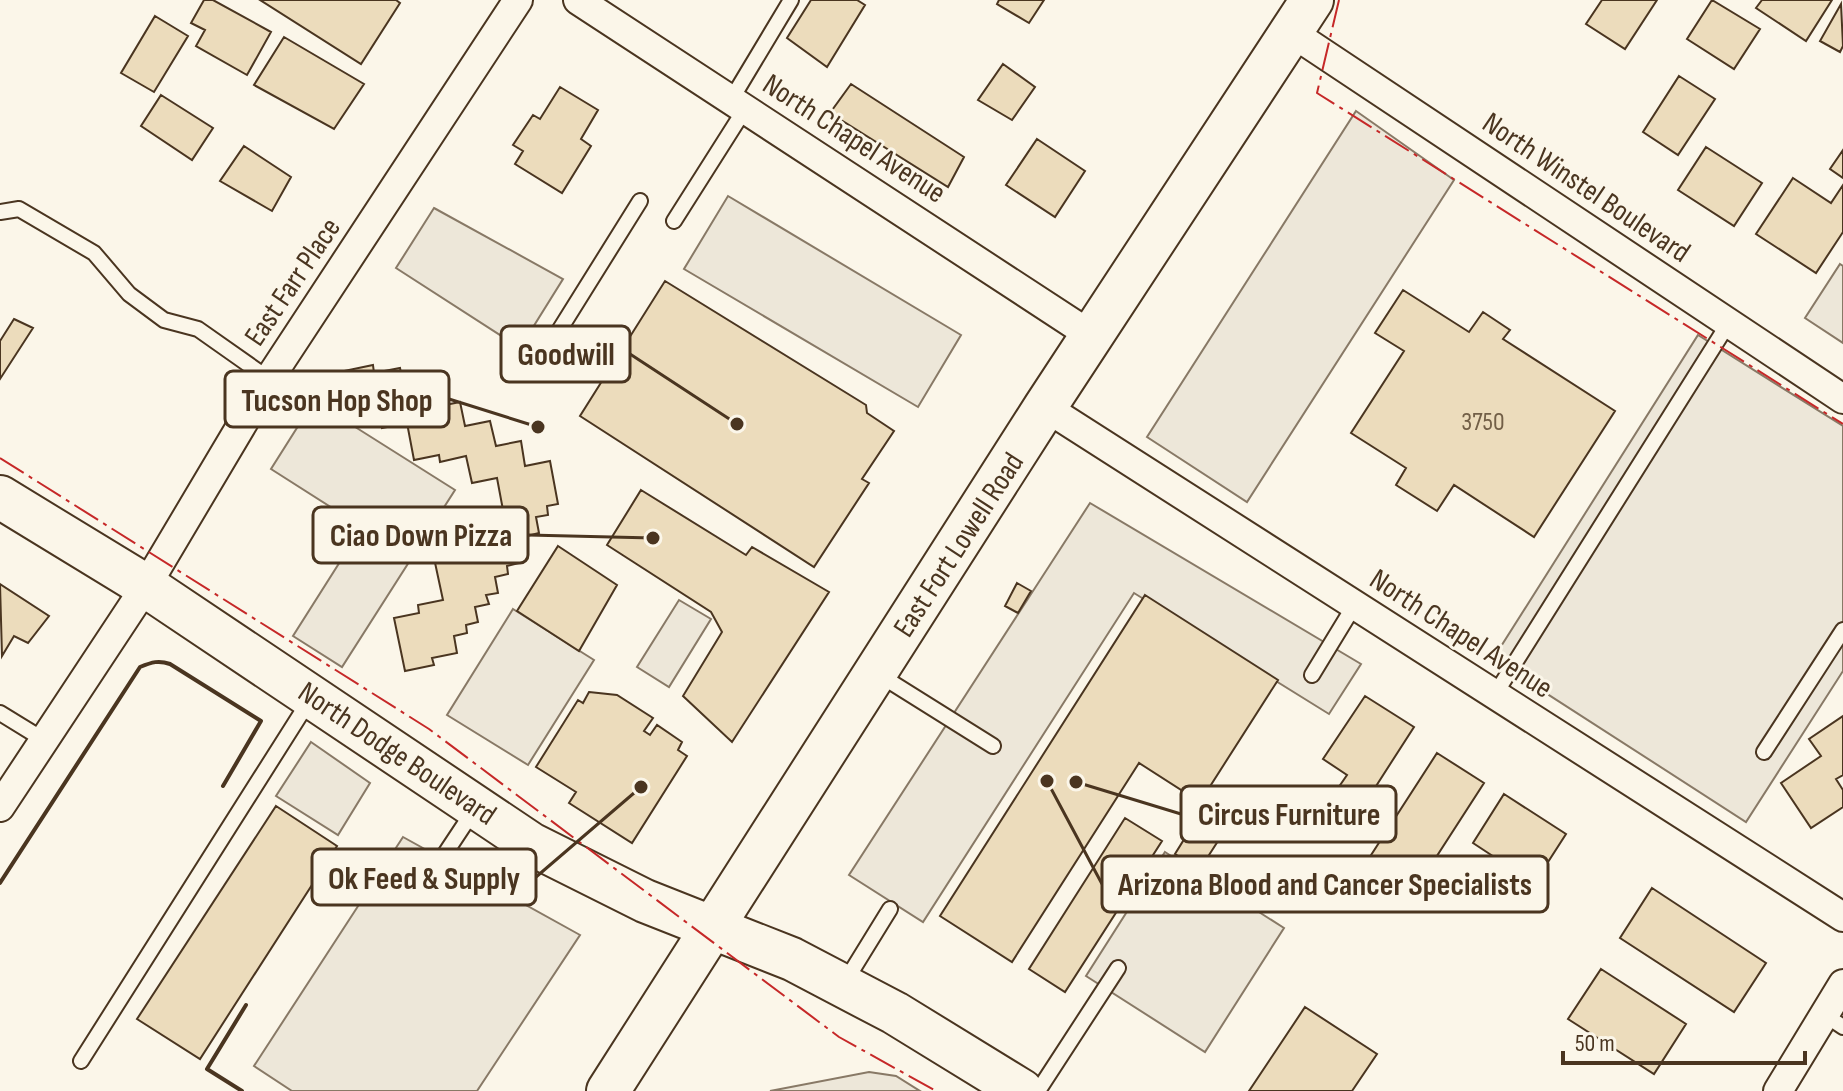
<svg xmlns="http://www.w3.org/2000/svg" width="1843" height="1091" viewBox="0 0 1843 1091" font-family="'Sofia Sans Condensed',sans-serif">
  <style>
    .parking { fill: #ede7d9; stroke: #887966; stroke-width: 2 }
    .building { fill: #ecdcbc; stroke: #4a3520; stroke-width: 2 }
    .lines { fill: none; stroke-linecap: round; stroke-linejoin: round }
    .lane-casing { stroke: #4a3520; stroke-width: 18 }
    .street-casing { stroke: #4a3520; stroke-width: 32 }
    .secondary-casing { stroke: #4a3520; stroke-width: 46 }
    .lane { stroke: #fbf6e9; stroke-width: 14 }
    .street { stroke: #fbf6e9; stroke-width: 28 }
    .secondary { stroke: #fbf6e9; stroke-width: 42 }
    .wall { stroke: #4a3520; stroke-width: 4 }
    .power { stroke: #c62828; stroke-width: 2; stroke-dasharray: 28 6 4 6; stroke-linecap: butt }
    .labels { text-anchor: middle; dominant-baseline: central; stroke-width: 6; stroke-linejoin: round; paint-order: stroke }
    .number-label { font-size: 26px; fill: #725f47 }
    .street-label { font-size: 30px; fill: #4a3520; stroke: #fbf6e9 }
    .leader { fill: none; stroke: #4a3520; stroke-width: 3 }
    .callout-dot { fill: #4a3520; stroke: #fbf6e9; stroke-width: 3 }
    .callout { fill: #fbf6e9; stroke: #4a3520; stroke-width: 3 }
    .callout-label { font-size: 32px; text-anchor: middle; font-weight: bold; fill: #4a3520 }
  </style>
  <rect width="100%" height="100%" fill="#fbf6e9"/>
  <path class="parking" d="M1356,111l98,69 -207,322 -100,-65z
    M728,196l233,139 -43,72 -234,-138z
    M434,208l129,71 -43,69 -124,-80z
    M1840,264l3,2v77l-38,-25z
    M1698,335l145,91v245l-97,151 -253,-163z
    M314,401l141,89 -113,177 -49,-31 69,-109 -91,-58z
    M1090,503l271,161 -32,50 -195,-121 -211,329 -74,-47z
    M679,600l32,19 -42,68 -32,-20z
    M513,609l81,51 -66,105 -81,-50z
    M311,742l59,41 -32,52 -62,-39z
    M403,837l177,98 -103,156h-185l-38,-25z
    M1165,852l119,76 -79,124 -119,-76z
    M869,1072l27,4 24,15h-150z"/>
  <path class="building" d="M204,0h9l58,32 -24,43 -51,-29 9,-16 -14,-7z
    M260,0h136l4,3 -39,61z
    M811,0h46l8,5 -38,62 -40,-29z
    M999,0h45l-15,23 -32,-19z
    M1602,0h55l-32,49 -39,-25z
    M1712,0l48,29 -26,40 -47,-30z
    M1762,0h70l-26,41 -50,-33z
    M1841,4l2,42 -3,6 -20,-11z
    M155,16l33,20 -34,56 -33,-19z
    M284,37l80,47 -30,45 -80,-44z
    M1003,64l32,23 -23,33 -34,-20z
    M1679,76l36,23 -37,56 -35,-23z
    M851,84l113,73 -16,30 -118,-74z
    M560,87l38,23 -17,29 10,7 -29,47 -47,-29 8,-13 -10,-6 20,-30 7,4z
    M161,95l52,33 -21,32 -51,-34z
    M1037,139l48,32 -30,46 -49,-32z
    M244,146l47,31 -19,34 -52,-30z
    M1706,147l56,36 -28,43 -56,-36z
    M1843,150v28l-13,-9z
    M1793,178l38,25 12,-18v47l-27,41 -60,-39z
    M665,281l201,124 1,8 27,18 -32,48 7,4 -55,84 -234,-151z
    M1403,290l66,42 14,-20 27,18 -7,9 112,72 -81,126 -80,-52 -17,26 -41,-26 10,-17 -55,-35 53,-82 -29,-18z
    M14,319l19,9 -33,51v-38z
    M373,365l1,8 26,-5 4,20 26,-5 5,24 25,-5 5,24 25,-5 6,25 25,-5 4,25 25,-5 8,43 -11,2 1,9 -12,2 3,16 -12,3 1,9 -12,3 3,15 -12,3 1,8 -13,3 3,16 -12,2 3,9 -14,3 3,15 -12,3 1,8 -13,3 3,17 -25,5 2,7 -29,6 -11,-53 25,-5 -1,-8 25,-5 -9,-42 26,-5 -1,-7 25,-6 -5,-25 24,-5 -6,-32 -25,5 -6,-27 -26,6 -1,-7 -25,5 -7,-37 -25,5 -1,-8 -26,5 -11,-54z
    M641,490l105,65 6,-8 77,45 -97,150 -49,-46 39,-64 -11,-20 -104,-67z
    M558,546l59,39 -38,66 -62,-40z
    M1017,583l14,8 -13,22 -13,-7z
    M0,584l49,32 -21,27 -14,-7 -12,20z
    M1145,595l133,85 -78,122 -61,-39 -127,199 -72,-46z
    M589,692l28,3 36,23 -9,13 6,4 7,-10 25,17 -4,8 9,6 -55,87 -63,-40 7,-11 -40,-25 42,-67 5,3z
    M1365,696l49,31 -54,84 -26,-17 13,-19 -24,-16z
    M1843,716v59l-7,4 7,11v17l-32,21 -30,-45 40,-27 -12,-17z
    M1437,753l47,30 -73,113 -47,-30z
    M1504,794l62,40 -45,70 -20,-14 13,-20 -41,-27z
    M276,806l61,40 -137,213 -63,-40z
    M1125,818l37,23 -97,151 -36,-23z
    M1193,825l25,16 -18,28 -25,-15z
    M1652,888l114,75 -32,49 -114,-74z
    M1601,969l85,55 -32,50 -86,-55z
    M1305,1007l72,47 -25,37h-103z"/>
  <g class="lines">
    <g class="lane-casing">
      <path id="lane" d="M731,100l60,-100
        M0,212l19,-3 75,44 35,41 35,26 34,9 71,50
        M674,221l71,-112
        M557,334l83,-133
        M878,674l115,72
        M1312,675l42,-69
        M1494,696l234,-372
        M0,713l44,27
        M1764,752l79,-122
        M427,881l47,-71
        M845,982l45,-73
        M1825,1015l18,12
        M81,1061l228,-360
        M1038,1091l80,-123"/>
    </g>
    <g class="street-casing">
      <path id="street" d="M578,0l514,336
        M1291,32l552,367
        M1045,407l798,510
        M0,807l146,-221 123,-207 249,-379
        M1778,1091l65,-107"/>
    </g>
    <g class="secondary-casing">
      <path id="secondary" d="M0,497l146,89 385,258 114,57 147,58 103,54 127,78
        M608,1091l437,-684 267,-407"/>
    </g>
    <use href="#lane" class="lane"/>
    <use href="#street" class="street"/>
    <use href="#secondary" class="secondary"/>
    <path class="wall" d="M0,883l140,-216c12,-5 19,-7 30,-3l91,57 -38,65
      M242,1091l-35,-22 39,-64"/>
    <path class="power" d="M1339,0l-22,93 526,331
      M0,458l429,271 410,308 97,54"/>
  </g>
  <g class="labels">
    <g class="number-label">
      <text x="1483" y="422">3750</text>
    </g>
    <g class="street-label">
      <text transform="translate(854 139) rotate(33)">North Chapel Avenue</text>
      <text transform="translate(1586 188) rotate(34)">North Winstel Boulevard</text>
      <text transform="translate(293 282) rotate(-56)">East Farr Place</text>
      <text transform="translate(959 545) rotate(-57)">East Fort Lowell Road</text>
      <text transform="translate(1461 634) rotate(33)">North Chapel Avenue</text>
      <text transform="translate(397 754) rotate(34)">North Dodge Boulevard</text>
    </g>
  </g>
  <path class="leader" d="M737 424L630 354M538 427L449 399M653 538L528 535M1076 782L1181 814M641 787L536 877M1047 781L1102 884"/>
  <g class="callout-dot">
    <circle cx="737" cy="424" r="8"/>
    <circle cx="538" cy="427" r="8"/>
    <circle cx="653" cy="538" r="8"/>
    <circle cx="1076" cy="782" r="8"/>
    <circle cx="641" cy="787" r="8"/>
    <circle cx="1047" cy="781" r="8"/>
  </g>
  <g class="callout">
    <rect x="501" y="326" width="129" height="56" rx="8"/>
    <rect x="225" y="371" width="224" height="56" rx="8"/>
    <rect x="313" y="507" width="215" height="56" rx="8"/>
    <rect x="1181" y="786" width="215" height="56" rx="8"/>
    <rect x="312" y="849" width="224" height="56" rx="8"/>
    <rect x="1102" y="856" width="446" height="56" rx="8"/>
  </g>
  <g class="callout-label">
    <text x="566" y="365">Goodwill</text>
    <text x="337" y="411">Tucson Hop Shop</text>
    <text x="421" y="546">Ciao Down Pizza</text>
    <text x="1289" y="825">Circus Furniture</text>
    <text x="424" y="889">Ok Feed &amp; Supply</text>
    <text x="1325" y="895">Arizona Blood and Cancer Specialists</text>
  </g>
  <path d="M1563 1051v12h242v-12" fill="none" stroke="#4a3520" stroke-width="4"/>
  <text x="1575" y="1051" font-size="24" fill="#4a3520" stroke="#fbf6e9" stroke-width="6" paint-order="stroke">50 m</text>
</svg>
